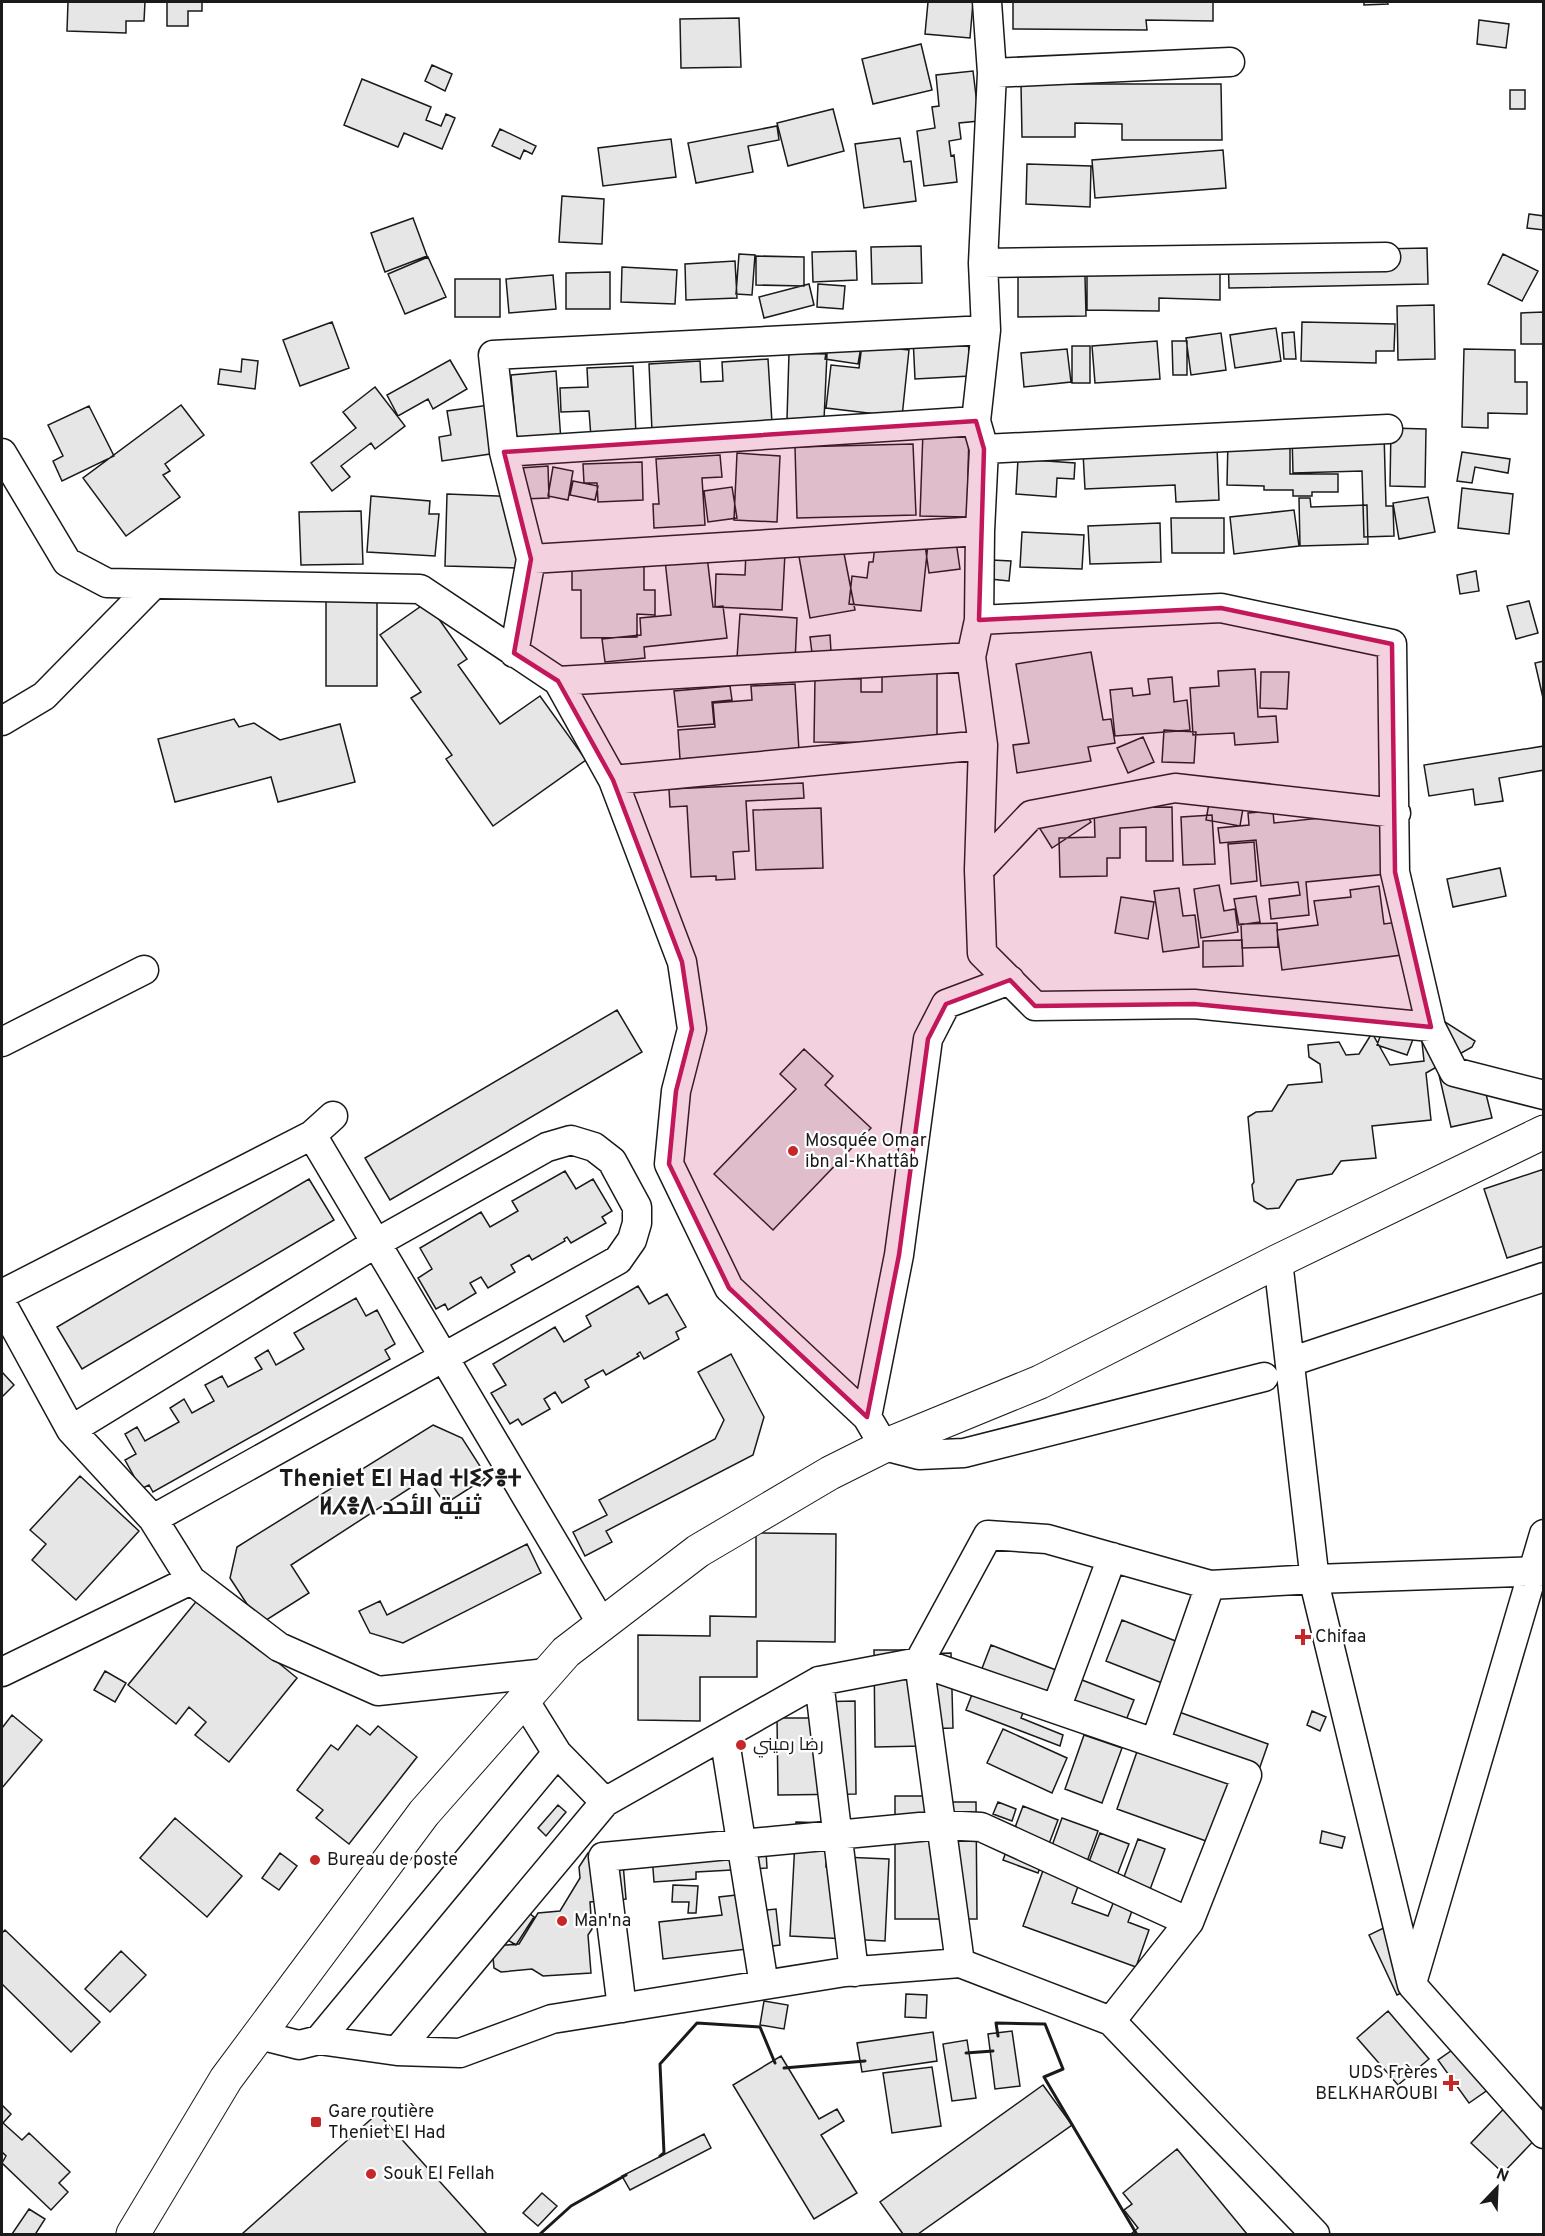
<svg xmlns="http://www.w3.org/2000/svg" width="1545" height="2236" viewBox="0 0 1545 2236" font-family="Overpass,Cairo,'Noto Sans Tifinagh',sans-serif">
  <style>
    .building { fill: #e6e6e6; stroke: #1a1a1a; stroke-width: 1.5 }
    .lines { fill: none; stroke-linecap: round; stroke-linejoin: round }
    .minor-casing { stroke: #1a1a1a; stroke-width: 31 }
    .major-casing { stroke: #1a1a1a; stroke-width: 35 }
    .minor { stroke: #fff; stroke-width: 28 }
    .major { stroke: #fff; stroke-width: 33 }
    .wall { stroke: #1a1a1a; stroke-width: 3 }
    .marked { fill: #c2185b; fill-opacity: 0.2; stroke: #c2185b; stroke-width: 4.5; stroke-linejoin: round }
    .poi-dot { fill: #c62828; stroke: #fff; stroke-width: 2 }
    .labels { text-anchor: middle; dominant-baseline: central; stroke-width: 4.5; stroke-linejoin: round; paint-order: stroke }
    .poi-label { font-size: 18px; fill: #1a1a1a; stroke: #fff; text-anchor: start }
    .district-label { font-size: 24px; font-weight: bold; fill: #1a1a1a; stroke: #fff }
  </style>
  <rect width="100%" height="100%" fill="#fff"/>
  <path class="building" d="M68,2h77l-1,19h-18v12l-59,-2z
    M167,2h35v9h-14v15h-21z
    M928,2h45l-3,36 -45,-4z
    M1013,2h200v19l-67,-1 1,10 -134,-1z
    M1364,2h23l1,2 -24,1z
    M739,18l2,49 -60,1 -1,-49z
    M1479,20l30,4 -3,24 -29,-4z
    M921,44l11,46 -59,14 -11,-45z
    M432,65l20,9 -7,17 -20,-10z
    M973,71l6,50 -20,2 2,16 -12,2 2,15 3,-1 3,27 -33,4 -7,-55 18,-3 -3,-21 7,-1 -3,-31z
    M362,79l69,28 -5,13 15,6 5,-12 9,4 -13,31 -38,-16 -6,14 -54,-22z
    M1021,84h200l1,56h-100v-16l-47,-1v14h-53z
    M1510,90h15v19h-15z
    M833,109l11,42 -56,15 -11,-43z
    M777,126l2,14 -31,6 5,26 -57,11 -8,-40z
    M500,129l36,17 -4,8 -8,-4 -4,9 -28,-13z
    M900,138l4,24 7,-1 5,40 -52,7 -9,-64z
    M671,139l5,38 -73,9 -5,-38z
    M1223,150l3,38 -131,10 -3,-38z
    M1027,164l64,2 -1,41 -64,-3z
    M562,196l42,3 -2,45 -43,-2z
    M1529,214l15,2v14l-17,-2z
    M413,218l14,38 -42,16 -14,-39z
    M921,246l1,37 -50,1 -1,-37z
    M1427,248l1,36 -199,4 -1,-36z
    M856,251l1,29 -44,2 -1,-30z
    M739,254l16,1 -3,40 -16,-1z
    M1503,254l35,17 -16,30 -34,-17z
    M756,256l48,1v29l-48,-1z
    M428,257l18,40 -41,17 -17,-40z
    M735,261l2,37 -51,2 -1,-36z
    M1087,265l133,3v32l-61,-2v13l-72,-1z
    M622,267l55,3 -2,34 -54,-2z
    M610,272v37h-44v-36z
    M553,275l3,34 -47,4 -3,-34z
    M1085,276l1,40 -68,1v-40z
    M455,279h45v38h-45z
    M809,284l5,21 -50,13 -5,-21z
    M818,284l27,2 -2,23 -26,-2z
    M1434,305l1,54 -37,1 -1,-54z
    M1544,312v32h-23v-31z
    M332,322l17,46 -49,18 -17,-46z
    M1302,322l93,2 -1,27h-18v12l-75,-2z
    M1276,328l5,33 -46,7 -5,-33z
    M1294,332l2,27h-12l-2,-26z
    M1221,333l5,37 -35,5 -5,-37z
    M968,335l2,41 -55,3 -2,-42z
    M828,341l33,6 -3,17 -33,-5z
    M1157,341l3,38 -65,4 -3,-37z
    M1172,341h15v34h-14z
    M862,345l47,5 -7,67 -76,-9 5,-43 28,3z
    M1072,346h18v37h-18z
    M1067,349l4,33 -47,5 -3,-34z
    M1464,349l51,1v32h12v32l-39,-1v15l-26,-1z
    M789,353l38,1 -3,66 -37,-1z
    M242,359l16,2 -3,28 -37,-5 2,-15 21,3z
    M768,359l4,64 -120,8 -3,-67 51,-3 1,21 22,-1 -1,-19z
    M450,360l17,29 -34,20 -5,-10 -30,17 -11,-21z
    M633,366l3,69 -45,2 -2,-26 -28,1 -1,-24 28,-1 -1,-19z
    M556,371l5,70 -44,3 -6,-69z
    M375,387l30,39 -30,23 -4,-6 -30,23 9,11 -18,14 -21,-28 45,-35 -13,-16z
    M496,404l8,48 -62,9 -3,-24 12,-2 -4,-24z
    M181,405l23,30 -39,29 5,7 -7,4 17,22 -54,39 -43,-58z
    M89,406l25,50 -52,25 -9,-20 10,-5 -15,-31z
    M1391,428l35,1 -1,58 -35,-1z
    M923,431l46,1 -2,85 -47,-1z
    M1384,433l2,73h7l1,30 -30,1 -2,-66 -69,2 -1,-38z
    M1228,440l62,1v33h48v18h-26v4h-19v-6h-29v-4l-37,-1z
    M913,444l3,71 -119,3 -2,-71z
    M1217,447l2,53 -43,2 -1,-17 -90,4 -2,-36z
    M1462,452l48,7 -2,14 -33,-6 -3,16 -15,-2z
    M737,453l43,3 -3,66 -43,-2z
    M720,455l2,22 -20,1 3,47 -51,3 -1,-24h6l-3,-45z
    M1018,459l57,4 -1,16 -17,-1 -1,19 -40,-3z
    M642,462l1,38 -45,2 -1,-19h-13l-1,-19z
    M548,466l1,32 -27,1 -2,-31z
    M553,467l20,4 -5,29 -20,-4z
    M573,481l25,5 -3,14 -25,-5z
    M732,487l5,31 -29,4 -4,-31z
    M1462,488l51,6 -4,40 -51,-6z
    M447,494l73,3 -2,71 -73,-2z
    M371,496l59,5 -1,13h10l-4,42 -68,-4z
    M1428,497l7,35 -36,7 -6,-36z
    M1299,498h11l1,9 56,-2 1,39 -68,2z
    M1294,510l5,36 -65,8 -4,-37z
    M361,511l2,53 -62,1 -2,-53z
    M1171,518h53v35h-52z
    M1160,523l1,39 -71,2 -2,-38z
    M1022,532l62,3 -2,34 -62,-2z
    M955,534l5,35 -31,4 -5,-35z
    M876,538l52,6 -7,67 -72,-7 3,-28 15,2 2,-16h4z
    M842,543l13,67 -45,8 -12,-67z
    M746,551l39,2 -3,57 -67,-3 1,-33 29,1z
    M707,556l6,51 10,-1 4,32 -83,9 1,11 -40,4 -3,-23 39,-4 -1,-17 31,-3 -6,-55z
    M992,560l19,1 -2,20 -19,-2z
    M572,561h72v29h11v25l-18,-1v23l-56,1v-48h-9z
    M1476,571l3,20 -19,3 -3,-19z
    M326,601h51v85h-51z
    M1529,601l9,32 -22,6 -9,-33z
    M427,602l40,57 -9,6 42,59 40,-28 46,64 -93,66 -47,-67 6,-4 -41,-57 10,-6 -41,-57z
    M740,614l57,4 -2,44 -58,-4z
    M830,635l1,17 -19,1 -2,-16z
    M1091,652l12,68 8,-1 4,24 -27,4 3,14 -74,12 -4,-28 16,-2 -13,-79z
    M1544,661v37h-1l-8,-35z
    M1255,669l3,48 18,-1 2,26 -43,3 -1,-12 -41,2 -3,-47 29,-2 -1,-15z
    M882,670h55v73l-123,-1 1,-64 46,1v13h21z
    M1261,672h28l-2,37 -27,-1z
    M1172,677l2,25 13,-2 3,30 -75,6 -5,-46 22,-2 1,8 17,-2 -2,-15z
    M795,684l4,67 -119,8 -2,-29 37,-3 -2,-24 39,-3 -1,-14z
    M730,686l2,14 -20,2 2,22 -36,3 -4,-36z
    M234,719l5,8 15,-4 26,17 60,-16 15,58 -77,20 -7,-25 -96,25 -17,-63z
    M1164,730l32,2 -2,31 -32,-1z
    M1143,737l11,25 -26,11 -11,-25z
    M1544,746v24l-45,8 4,23 -28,4 -2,-16 -44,7 -5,-31z
    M803,783l1,15 -58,3 3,50 -16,1 2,27 -19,1v-4l-25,1 -4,-71 -17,1 -1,-18z
    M1212,786l34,5 -6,35 -34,-6z
    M1076,799l15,23 -39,26 -15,-24z
    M1172,807l1,54h-27v-34l-26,1v30h-13v18l-47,1 -1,-39 36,-1 -1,-29z
    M821,808l2,60 -67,2 -3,-60z
    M1397,810l11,62 -102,10 3,33 -38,4 -2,-20 31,-4 -2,-13 -37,4 -5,-46 -36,3 -2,-15 31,-3 -1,-12 25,-2 1,12z
    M1212,815l3,49 -32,1 -2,-48z
    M1254,842l3,39 -26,3 -3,-40z
    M1500,868l6,28 -53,11 -6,-28z
    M1219,885l5,26 11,-2 3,23 -37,6 -7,-49z
    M1379,886l5,38 14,-2 4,33 -120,15 -5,-40 41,-5 -4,-24 37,-4 -1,-7z
    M1179,888l4,28 12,-1 4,32 -36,5 -9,-61z
    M1256,896l4,26 -21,3 -5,-26z
    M1121,897l33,5 -6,37 -33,-6z
    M1277,923l1,24 -36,1 -1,-24z
    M1242,940l1,26 -40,1v-26z
    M617,1010l25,42 -252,148 -25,-42z
    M1431,1013l44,28 -3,6 -46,26 5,47 -59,6 4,32 -35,3 -9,13 -35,6 -18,28 -12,1 -13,-8 -2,-16 2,-3 -6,-65 8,-5 16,-1 16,-26 34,-3 -2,-18 -11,-7 -1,-12 31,-3 7,13 13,-1 13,-21 18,32 34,-4 -5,-47z
    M1388,1015l30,11 -11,29 -30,-10z
    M804,1049l29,27 -8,9 46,43 -98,102 -59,-56 82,-85 -16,-15z
    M1437,1066l45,12 10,40 -41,9z
    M1544,1169v77l-37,12 -23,-69z
    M565,1171l11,18 17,-10 19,32 -10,6 4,6 -35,20 -4,-6 -3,2 1,2 -33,19 -3,-5 -18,10 4,7 -27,16 -7,-11 -11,6 6,10 -28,17 -3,-6 -9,5 -18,-31 14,-9 -12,-21 61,-36 9,15 28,-16 -6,-10z
    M309,1179l25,41 -252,149 -25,-42z
    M638,1286l11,18 18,-10 19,33 -10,5 3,7 -35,20 -4,-7 -3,2 2,2 -33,19 -3,-5 -18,10 4,7 -27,16 -7,-11 -11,7 6,10 -28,16 -4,-6 -8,5 -19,-31 15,-8 -13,-21 62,-37 9,15 27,-16 -5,-10z
    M356,1298l10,18 11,-6 18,34 -10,6 5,9 -237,133 -4,-7 -8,4 -16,-29 11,-6 -11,-20 12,-7 8,14 34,-19 -9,-14 14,-9 8,14 22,-12 -9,-16 17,-9 6,11 34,-18 -7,-11 13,-8 8,15 28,-16 -10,-16z
    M731,1354l33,63 -11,38 -147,76 6,11 -27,14 -12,-24 34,-17 -8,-15 116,-61 9,-19 -26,-48z
    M2,1372l12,13 -12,12z
    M433,1425l29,13 25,39 -42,27 -18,-27 -136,88 18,28 -49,31 -30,-46 7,-31z
    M80,1476l59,55 -63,69 -44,-40 14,-16 -16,-14z
    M756,1533l80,1 -1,108 -78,-1v36h-57v44l-62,-1v-85l72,1v-20l46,1z
    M527,1544l14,29 -138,70 -33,-10 -11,-22 21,-10 7,14z
    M199,1598l98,80 -68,84 -34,-27 11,-13 -17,-15 -13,17 -48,-39z
    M1122,1620l74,29 -16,41 -74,-29z
    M991,1645l143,55 -13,33 -92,-36 -8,21 42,17 -3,11 -94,-36z
    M874,1650h43v4l34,-1 2,75 -30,1v17l-48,1z
    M105,1671l21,12 -11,19 -21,-12z
    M855,1701l1,93 -78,1 -1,-77h35v-16z
    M1154,1703l114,41 -37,106 -114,-41z
    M1312,1711l14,6 -6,14 -13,-6z
    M12,1715l30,25 -40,48v-60z
    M357,1725l13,10 8,-9 39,31 -68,87 -33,-26 7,-8 -26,-20 34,-45 7,5z
    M1003,1729l64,29 -15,35 -65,-30z
    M1084,1735l38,13 -20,55 -37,-14z
    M895,1796h40l-1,6h42l1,117h-82z
    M998,1802l18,7 -4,12 -19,-7z
    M558,1805l8,7 -20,24 -8,-8z
    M1023,1806l35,14 -20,53 -35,-13z
    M175,1818l67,58 -35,41 -67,-59z
    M1062,1818l36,13 -26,72 36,13 6,-15 19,7 -5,14 21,8 -13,37 -113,-41z
    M796,1822l32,1 -2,44 17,1v-11l46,2 -4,82 -95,-5z
    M1322,1831l23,6 -3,11 -22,-5z
    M1100,1833l29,11 -13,34 -29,-11z
    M765,1835l2,33 -71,4v7l-42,3 -3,-40z
    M1138,1839l27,10 -23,62 -27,-10z
    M622,1851l4,48 -36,3 2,27 -4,6 3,38 -48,3 -11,-7 -31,3 -7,-4 -2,-22 27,-2 19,-31 22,-2 20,-33 -1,-11 9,-14z
    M280,1853l17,13 -18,24 -17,-12z
    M673,1885l25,1 -2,27h-8l1,-11h-17z
    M754,1893l2,18 20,-2 4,36 -117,14 -4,-37 63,-7 -3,-18z
    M525,1910l9,7 -18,28 -10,-6z
    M1396,1922l28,60 -27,13 -28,-60z
    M5,1930l95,92 -29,30 -69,-68v-51z
    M121,1951l25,24 -36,37 -25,-23z
    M906,1994l21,1 -1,23 -21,-1z
    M764,2001l24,4 -4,24 -24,-4z
    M1388,2011l41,48 -31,26 -41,-47z
    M1012,2031l8,55 -25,3 -7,-55z
    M933,2032l4,29 -75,11 -5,-29z
    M1471,2037l31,43 -33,23 -31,-43z
    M967,2040l9,58 -24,3 -9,-57z
    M781,2056l38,63 18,-10 7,12 -23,14 36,58 -43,26 -81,-134z
    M932,2067l9,59 -49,7 -9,-60z
    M1043,2085l29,40 -154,109h-15l-23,-32z
    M1515,2097l19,18 10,-10v25l-41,43 -32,-30z
    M2,2105l9,9 -8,9 19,17 7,-7 41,39 -11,11 9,9 -17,18 -49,-47 4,-7 -4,-4z
    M378,2113l109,121h-245z
    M704,2134l7,14 -81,42 -8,-14z
    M1177,2149l70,85h-116l7,-6 -14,-18 8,-6 -9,-11z
    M542,2193l15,13 -19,20 -15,-13z
    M29,2209l16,10 -9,14 3,1h-27z"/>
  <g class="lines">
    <g class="minor-casing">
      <path id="minor" d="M992,73l238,-11
        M983,263l403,-6
        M984,449l404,-20
        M504,452l472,-31
        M2,453l65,109 40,21 313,6 138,92 55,99 69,182 10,67 -16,62 -7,73 60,124 138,129 17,29 35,9 45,-2 300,-76
        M531,559l449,-28
        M979,620l242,-12 171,36 3,228 36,155 23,45 90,23
        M514,653l17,-94 -27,-107 -11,-97 493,-25
        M558,681l413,-24
        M2,721l42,-25 109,-111
        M613,780l370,-35
        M1396,813l-221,-25 -144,27 -52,55 3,83 53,53 159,-2 237,23
        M979,870l4,-125 -12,-88 8,-37 1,-89 4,-82 -8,-28 10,-91 -3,-67 9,-190 -5,-71
        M2,1042l142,-72
        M312,1135l290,489
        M1278,1261l38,329 96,395 132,149
        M2,1294l310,-159 21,-19
        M2,1304l69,126 82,89 38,61 88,67 99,44 169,-18
        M1290,1362l254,-85
        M867,1417l32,-162 29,-216 18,-35 64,-24
        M71,1430l305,-187 171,-96 24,-7 23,7 18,14 25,46v16l-5,17 -14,20 -465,259
        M2,1672l189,-92
        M819,1681l35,291
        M1056,1709l56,-152
        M724,1735l40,250
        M1155,1743l55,-158
        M557,1753l48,49
        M1412,1983l132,-449
        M622,2008l-19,-151 338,-32 40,2 208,95
        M259,2035l40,10 20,-5 78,11 208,-249 214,-121 100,-19 328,113 -58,147 -78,99
        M319,2040l238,-287 -33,-53
        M397,2051l63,2 92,-34 293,-47 115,-9
        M1315,2234l-204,-213 -151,-58 -41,-301 69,-127 59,4 163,46 105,-6 229,-8"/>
    </g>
    <g class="major-casing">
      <path id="major" d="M133,2234l93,-155 198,-266 142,-161 132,-101 132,-78 54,-27 156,-64 238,-121 266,-129"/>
    </g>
    <use href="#minor" class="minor"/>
    <use href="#major" class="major"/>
    <path class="wall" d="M998,2036l-2,-13 49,1 18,45 -19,8 92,156
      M966,2053l27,-2
      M784,2068l81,-7
      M660,2156l4,-3 -4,-89 37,-41 63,4 15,36
      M540,2234l31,-28 55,-31"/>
  </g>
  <path class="marked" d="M976,421l8,28 -5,171 242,-12 171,36 3,228 36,155 -237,-23 -159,2 -25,-26 -64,24 -18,35 -29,216 -32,162 -138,-129 -60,-124 7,-73 16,-62 -10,-67 -69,-182 -55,-99 -44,-28 17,-94 -27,-107z"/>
  <g class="poi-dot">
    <circle cx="793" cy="1151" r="6"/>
    <path d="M1300 1628h6v6h6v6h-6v6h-6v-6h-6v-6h6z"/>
    <circle cx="741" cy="1745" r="6"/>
    <circle cx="315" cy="1860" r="6"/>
    <circle cx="562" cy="1921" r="6"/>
    <path d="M1448 2074h6v6h6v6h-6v6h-6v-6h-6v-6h6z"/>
    <rect x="310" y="2116" width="12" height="12" rx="3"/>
    <circle cx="371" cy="2174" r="6"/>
  </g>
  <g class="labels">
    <g class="poi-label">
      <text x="805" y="1141">Mosquée Omar<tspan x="805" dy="21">ibn al-Khattâb</tspan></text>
      <text x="1315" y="1637">Chifaa</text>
      <text x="753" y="1745">رضا رميني</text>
      <text x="327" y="1860">Bureau de poste</text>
      <text x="574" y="1921">Man'na</text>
      <text x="1438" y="2073" text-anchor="end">UDS Frères<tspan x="1438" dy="21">BELKHAROUBI</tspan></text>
      <text x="328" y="2112">Gare routière<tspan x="328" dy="21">Theniet El Had</tspan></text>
      <text x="383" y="2174">Souk El Fellah</text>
    </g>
    <g class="district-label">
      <text x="400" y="1480">Theniet El Had ⵜⵏⵉⵢⴻⵜ<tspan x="400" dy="28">ⵍⵃⴻⴷ ثنية الأحد</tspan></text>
    </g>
  </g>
  <rect width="1545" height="2236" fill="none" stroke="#1a1a1a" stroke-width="6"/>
  <g transform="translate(1497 2188) rotate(23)" stroke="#ffffff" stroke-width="4.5" paint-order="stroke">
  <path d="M0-4.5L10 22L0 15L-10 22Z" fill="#1a1a1a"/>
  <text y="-9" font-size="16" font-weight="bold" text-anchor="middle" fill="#1a1a1a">N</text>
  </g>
</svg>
